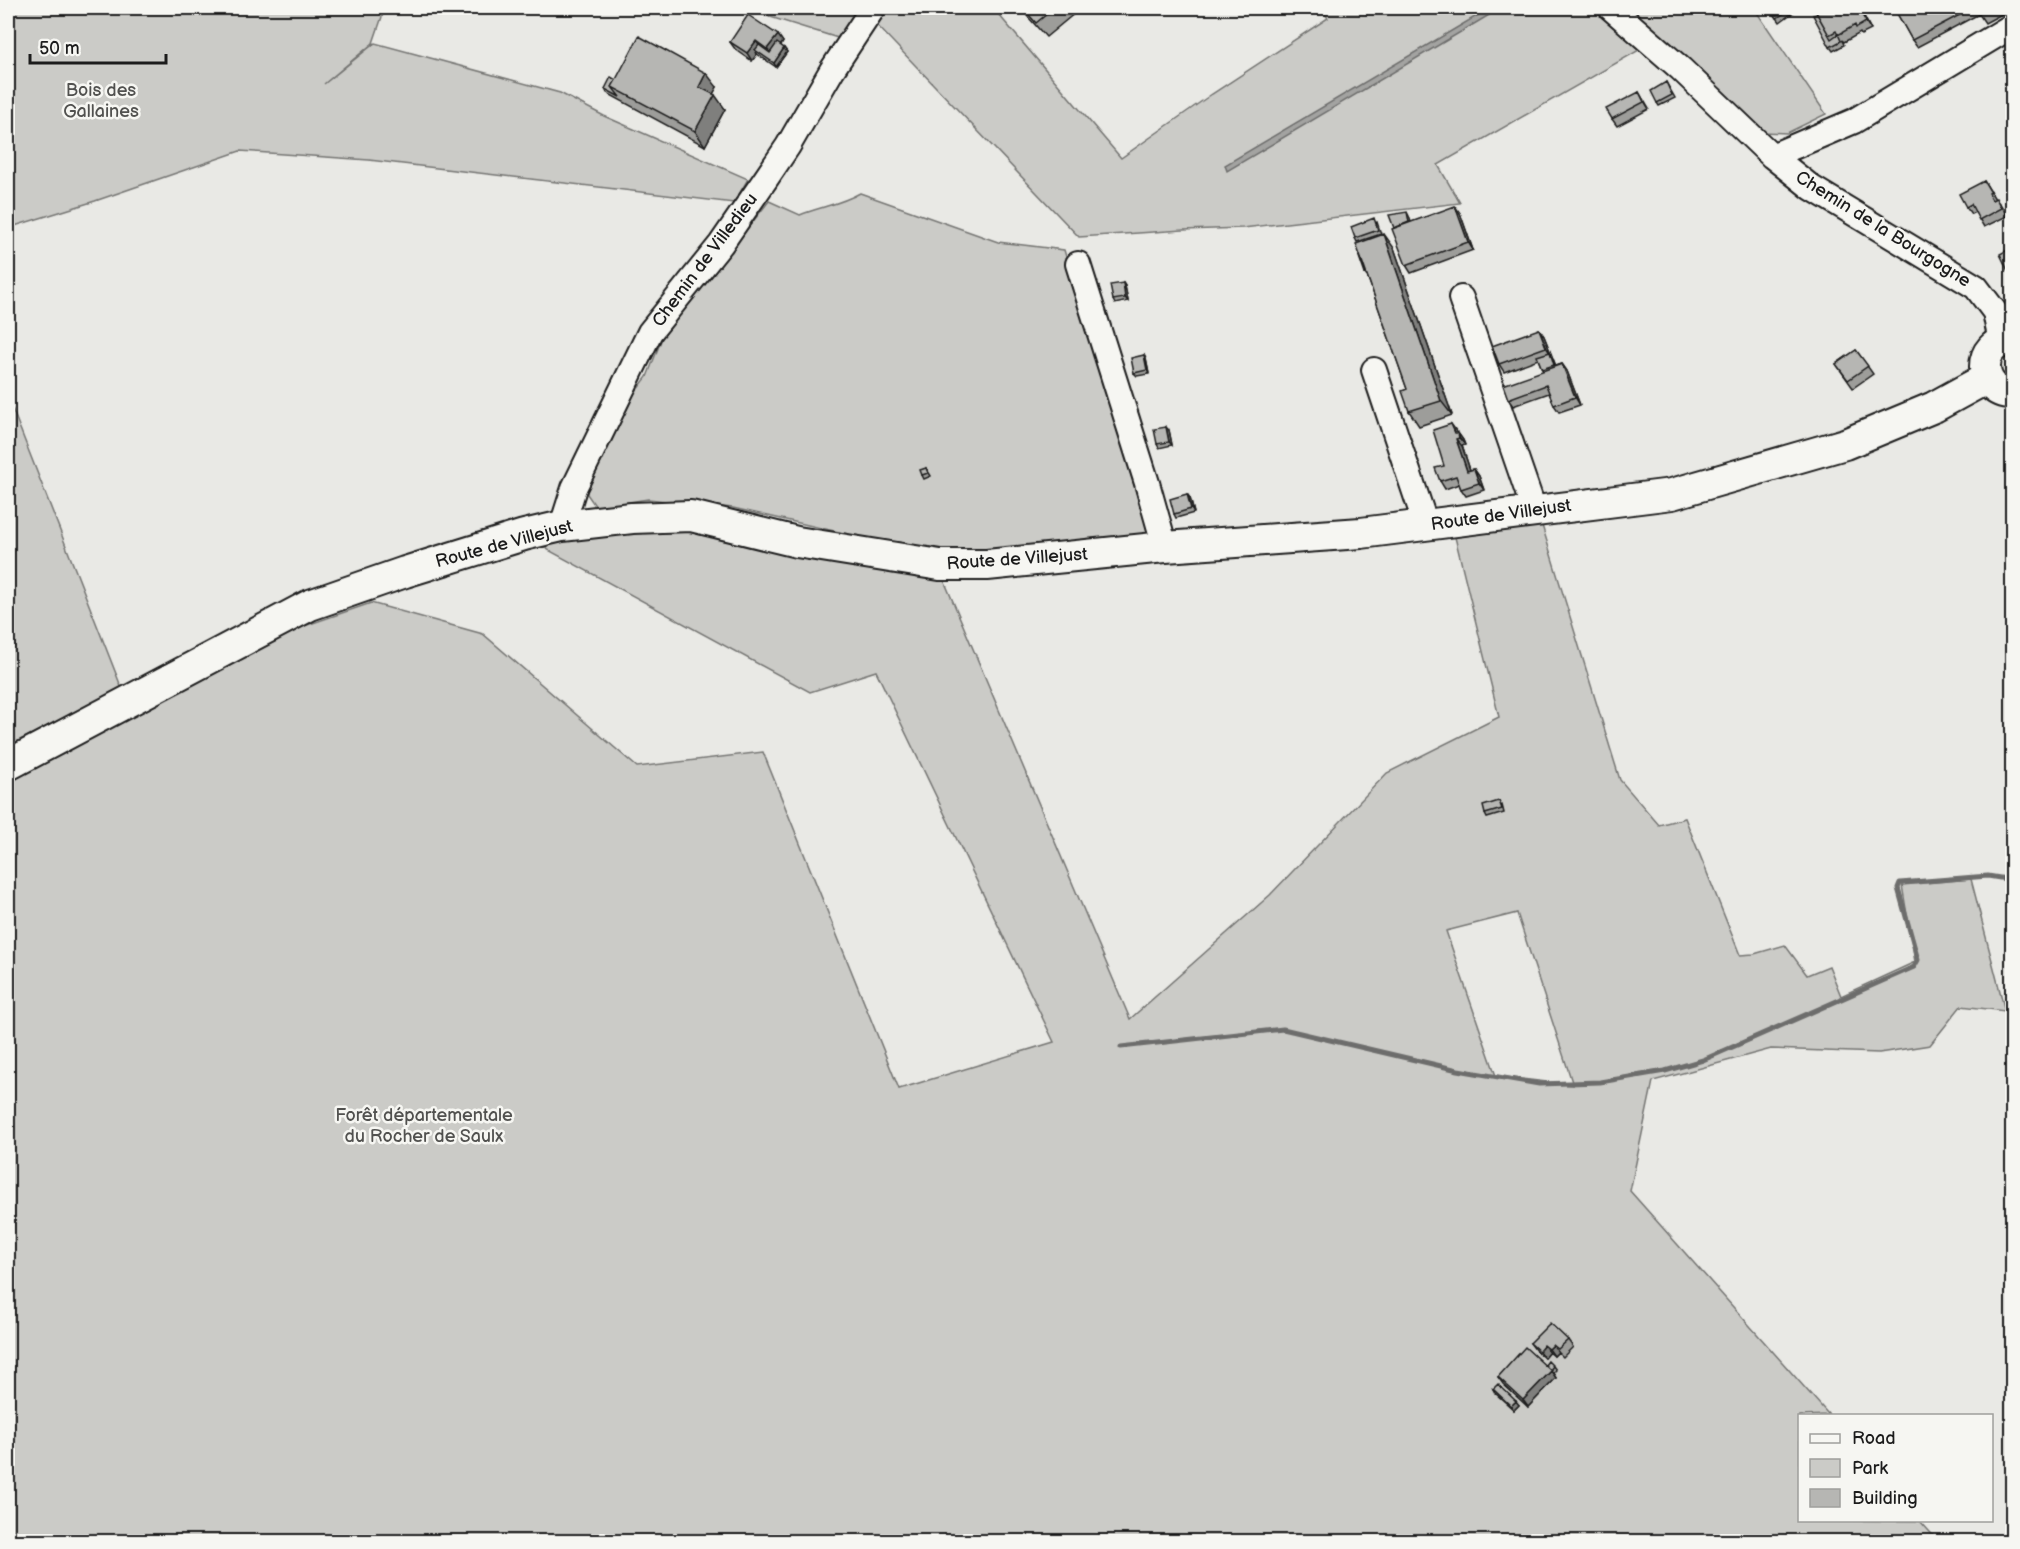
<svg xmlns="http://www.w3.org/2000/svg" width="2020" height="1549" viewBox="0 0 2020 1549" font-family="'Balsamiq Sans',sans-serif">
  <style>
    .green { fill: #cbcbc7; stroke: #747472; stroke-width: 1.5; fill-rule: evenodd }
    .water { fill: #a3a3a1; stroke: #6d6d6c; stroke-width: 1.5 }
    .lines { fill: none; stroke-linecap: round; stroke-linejoin: round }
    .stream { stroke: #6d6d6c; stroke-width: 5 }
    .minor-casing { stroke: #1c1c1c; stroke-width: 28 }
    .major-casing { stroke: #1c1c1c; stroke-width: 34 }
    .minor { stroke: #f6f6f2; stroke-width: 24 }
    .major { stroke: #f6f6f2; stroke-width: 30 }
    .wall { fill: #9d9d9a; stroke: #1c1c1c; stroke-width: 1.5 }
    .shaded-wall { fill: #7f7f7d; stroke: #1c1c1c; stroke-width: 1.5 }
    .building { fill: #b6b6b3; stroke: #1c1c1c; stroke-width: 1.5 }
    .labels { text-anchor: middle; dominant-baseline: central; stroke-width: 5; stroke-linejoin: round; paint-order: stroke }
    .park-label { font-size: 18px; fill: #51514f; stroke: #f6f6f2 }
    .street-label { font-size: 18px; fill: #1c1c1c; stroke: #f6f6f2 }
  </style>
  <rect width="100%" height="100%" fill="#e9e9e5"/>
  <filter id="ink" filterUnits="userSpaceOnUse"><feTurbulence type="fractalNoise" baseFrequency=".0167" numOctaves="2"/><feDisplacementMap in="SourceGraphic" scale="12" xChannelSelector="R" yChannelSelector="G"/><feConvolveMatrix kernelMatrix="1 2 1 2 8 2 1 2 1" color-interpolation-filters="sRGB"/></filter>
  <g filter="url(#ink)">
    <path class="green" d="M8,8h377l-12,35 -49,41 51,-41 185,50 44,23 144,63 -14,24 -365,-43 -129,-9 -145,50 -87,27z
      M741,8h117l-20,30z
      M880,8h113l128,150 91,-64 116,-76 -7,-10h269l51,41 -203,116 22,38 -217,25 -60,2 -104,7 -207,-217z
      M1624,8h130l72,106 -39,19 -25,-1z
      M860,193l138,49 66,8 84,282 -6,6 -190,17 -56,-10 -163,-37 -85,-9 -52,8 -9,-13 2,-23 37,-67 21,-27 15,-39 107,-137 31,14c20,-8 41,-11 60,-22z
      M8,398l114,291 249,-86 112,31 154,133 126,-15 136,337 155,-47 -178,-371 -66,21 -269,-146 48,-16 100,-4 254,52 187,441 140,-124 117,-122 112,-56 -45,-184 87,-11 79,258 39,45 26,-7 55,137 14,-1 31,-9 22,30 22,-9 12,30 74,-34 -13,-77 69,-6 34,132 -44,-5 -31,39 -51,8 -108,-4 -118,32 -23,110 199,224 -29,1v104l120,1 18,20h-1930v-763l110,-87 -110,55zM1517,913l56,172 -77,-9 -50,-145z"/>
    <path class="water" d="M1490,8h11l-274,163 -2,-6z"/>
    <g class="lines">
      <path class="stream" d="M1121,1047l162,-18 175,41 81,14 61,-2 65,-11 38,-11 211,-93 4,-7 -20,-72 2,-5 88,-7 24,4"/>
      <g class="minor-casing">
        <path id="minor" d="M1611,8l70,61 91,87 40,32 164,99 19,25 6,30
          M1772,156l82,-35 158,-95
          M1078,264l69,219 18,64
          M1461,298l73,212
          M1374,370l52,155
          M562,526l12,-38 76,-156 71,-88 44,-64 23,-34 44,-76 41,-62"/>
      </g>
      <g class="major-casing">
        <path id="major" d="M2012,341c-37,-1 -35,53 0,52
          M8,765l302,-160 95,-33 119,-37 38,-9 70,-8 59,-2 106,26 143,23h47l178,-18 196,-14 311,-39 173,-50 89,-37 53,-29"/>
      </g>
      <use href="#minor" class="minor"/>
      <use href="#major" class="major"/>
    </g>
    <path class="wall" d="M1020,8h61l-35,29z
      M1770,8h29l-19,14z
      M1819,8h13l2,2 10,-1 3,-1h12l12,22 -10,5 -1,-2 -16,9 -2,-2 2,5 -11,6 -3,-4 -13,-33z
      M1894,8h119l-28,15 -6,-9 -62,33 -5,-7z
      M778,35l5,7 -2,4 3,2 3,4 -11,15 -19,-13 -5,7 -17,-12 -5,-7z
      M616,80l101,7 -4,7 12,15 -20,37 -98,-53 -2,-4z
      M1666,82l9,16 -16,8 -2,-3z
      M1639,92l10,17 -32,17 -5,-7z
      M1984,181l11,18 6,6 6,11 -23,11 -9,-15 -4,2 -5,-7z
      M1407,212l2,4 2,6 49,-9 13,37 -62,23 -5,-8z
      M1377,222l4,12 -24,8 -2,-4z
      M1394,248l58,167 -33,11 -10,-15 -2,-22 -39,-111 -3,-4z
      M1123,283l2,3 3,15 -13,3 -2,-4z
      M1539,329l5,7 12,30 6,-2 5,7 13,34 -21,7 -5,-7 -5,-12 -36,13 -5,-7 35,-28 -5,-12 -34,13 -5,-8z
      M1856,350l17,24 -20,14 -17,-24z
      M1144,355l2,4 3,15 -12,2 -3,-3z
      M1451,424l12,16 2,5 -3,1 8,24 4,-1 5,7 5,14 -18,6 -5,-7 -2,-5 -14,5 -5,-8 4,-15z
      M1169,430l3,15 -13,3 -2,-4z
      M926,468l5,8 -7,3 -2,-4z
      M1187,494l3,4 4,15 -18,5 -2,-4z
      M1502,805l2,8 -17,5 -2,-4z
      M1568,1340l5,7 -10,10 -5,-5 -4,4 -5,-4 -5,6 -8,-7 -6,-8z
      M1545,1365l8,1 3,4 -3,3 3,5 -28,29 -25,-23 -5,-7z
      M1493,1389l26,16 -5,5 -19,-17z"/>
    <path class="shaded-wall" d="M1858,8l3,2 10,20 -5,-8z
      M778,35l5,7 -10,14 -6,-7z
      M756,41l5,7 -6,2 2,4 -5,7 -5,-8z
      M784,48l3,4 -11,15 -2,-4z
      M706,73l11,14 -8,14 -10,-14z
      M715,95l10,14 -20,37 -10,-15z
      M1455,206l5,7 13,37 -5,-8z
      M1384,234l10,14 58,167 -11,-14z
      M1123,283l2,3 3,15 -3,-3z
      M1539,329l5,7 13,33 -3,-4 -4,-12 -4,-6z
      M1144,355l2,4 3,15 -2,-4z
      M1562,364l5,7 13,34 -5,-8z
      M1166,427l3,3 3,15 -3,-3z
      M1458,433l5,7 2,5 -6,-7z
      M1456,439l6,7 11,33 -6,-8z
      M1474,469l5,7 5,14 -5,-7z
      M1187,494l3,4 4,15 -3,-4z
      M1544,1345l5,7 -5,6 -5,-7z
      M1553,1345l5,7 -4,4 -5,-7z
      M1551,1371l5,7 -28,29 -5,-7z
      M1516,1401l3,4 -5,5 -3,-4z"/>
    <path class="building" d="M1023,8h31l-18,15z
      M1770,8h22l-15,10z
      M1819,8h12l2,2 6,-2h4l1,1 3,-1h11l8,14 -10,6 -1,-3 -17,10 -2,-4 -7,4 -14,-25z
      M1894,8h79l-61,32z
      M1975,8h11l-9,4z
      M1817,14l14,25 7,-5 3,7 -11,6 -17,-32z
      M748,15l30,20 -11,14 -11,-8 -9,12 -17,-11z
      M639,36l67,37 -7,14 16,8 -20,36 -83,-44z
      M777,43l7,5 -10,15 -19,-13 4,-5 11,8z
      M611,77l5,3 -4,7 8,10 -15,-8z
      M1666,82l6,13 -15,8 -6,-12z
      M1639,92l5,10 -32,17 -6,-10z
      M1984,181l6,10 -2,2 4,7 4,-2 5,10 -22,12 -8,-16 -5,3 -7,-13z
      M1455,206l13,36 -62,23 -14,-36z
      M1407,212l2,10 -15,6 -5,-13z
      M1374,218l4,12 -23,8 -4,-11z
      M1384,234l57,167 -32,10 -7,-20 5,-2 -51,-145z
      M2013,247v26l-3,2 -10,-21z
      M1360,256l6,18h-1l-6,-17z
      M1123,283l2,15 -12,2 -3,-15z
      M1539,329l7,18 -47,17 -7,-18z
      M1856,350l12,16 -20,14 -12,-16z
      M1550,352l4,13 -12,4 -5,-13z
      M1144,355l3,15 -13,3 -3,-15z
      M1562,364l13,33 -21,8 -8,-20 -38,14 -5,-14z
      M1451,424l4,9h3l1,5 -3,1 11,32 7,-2 5,14 -18,6 -5,-13 -16,5 -5,-13 9,-2 -11,-36z
      M1166,427l3,15 -12,2 -3,-15z
      M926,468l2,5 -6,2 -2,-5z
      M1187,494l4,15 -17,5 -4,-15z
      M1499,801l3,8 -17,5 -2,-8z
      M1550,1323l18,17 -10,9 -5,-4 -4,4 -5,-4 -5,6 -9,-8z
      M1525,1347l26,24 -28,29 -25,-23z
      M1548,1361l5,5 -3,4 -5,-5z
      M1498,1384l18,17 -5,5 -18,-17z"/>
  </g>
  <g class="labels">
    <g class="park-label">
      <text x="101" y="90">Bois des<tspan x="101" dy="21">Gallaines</tspan></text>
      <text x="424" y="1115">Forêt départementale<tspan x="424" dy="21">du Rocher de Saulx</tspan></text>
    </g>
    <g class="street-label">
      <text transform="translate(1883 229) rotate(32)">Chemin de la Bourgogne</text>
      <text transform="translate(705 260) rotate(-53)">Chemin de Villedieu</text>
      <text transform="translate(1501 515) rotate(-8)">Route de Villejust</text>
      <text transform="translate(504 544) rotate(-15)">Route de Villejust</text>
      <text transform="translate(1017 559) rotate(-4)">Route de Villejust</text>
    </g>
  </g>
  <rect width="2020" height="1549" fill="none" stroke="#f6f6f2" stroke-width="30"/>
  <rect x="15" y="15" width="1990" height="1519" fill="none" stroke="#1c1c1c" stroke-width="2" filter="url(#ink)"/>
  <rect x="1798" y="1414" width="195" height="108" fill="#f6f6f2" stroke="#9f9f9c" stroke-width="1.5"/>
  <rect x="1810" y="1434" width="30" height="9" fill="#f6f6f2" stroke="#9f9f9c" stroke-width="1.5"/>
  <text x="1852" y="1444" font-size="18" fill="#1c1c1c">Road</text>
  <rect x="1810" y="1459" width="30" height="18" fill="#cbcbc7" stroke="#9f9f9c" stroke-width="1.5"/>
  <text x="1852" y="1474" font-size="18" fill="#1c1c1c">Park</text>
  <rect x="1810" y="1489" width="30" height="18" fill="#b6b6b3" stroke="#9f9f9c" stroke-width="1.5"/>
  <text x="1852" y="1504" font-size="18" fill="#1c1c1c">Building</text>
  <path d="M30 54v9h136v-9" fill="none" stroke="#1c1c1c" stroke-width="3"/>
  <text x="39" y="54" font-size="18" fill="#1c1c1c" stroke="#f6f6f2" stroke-width="4.5" paint-order="stroke">50 m</text>
</svg>
